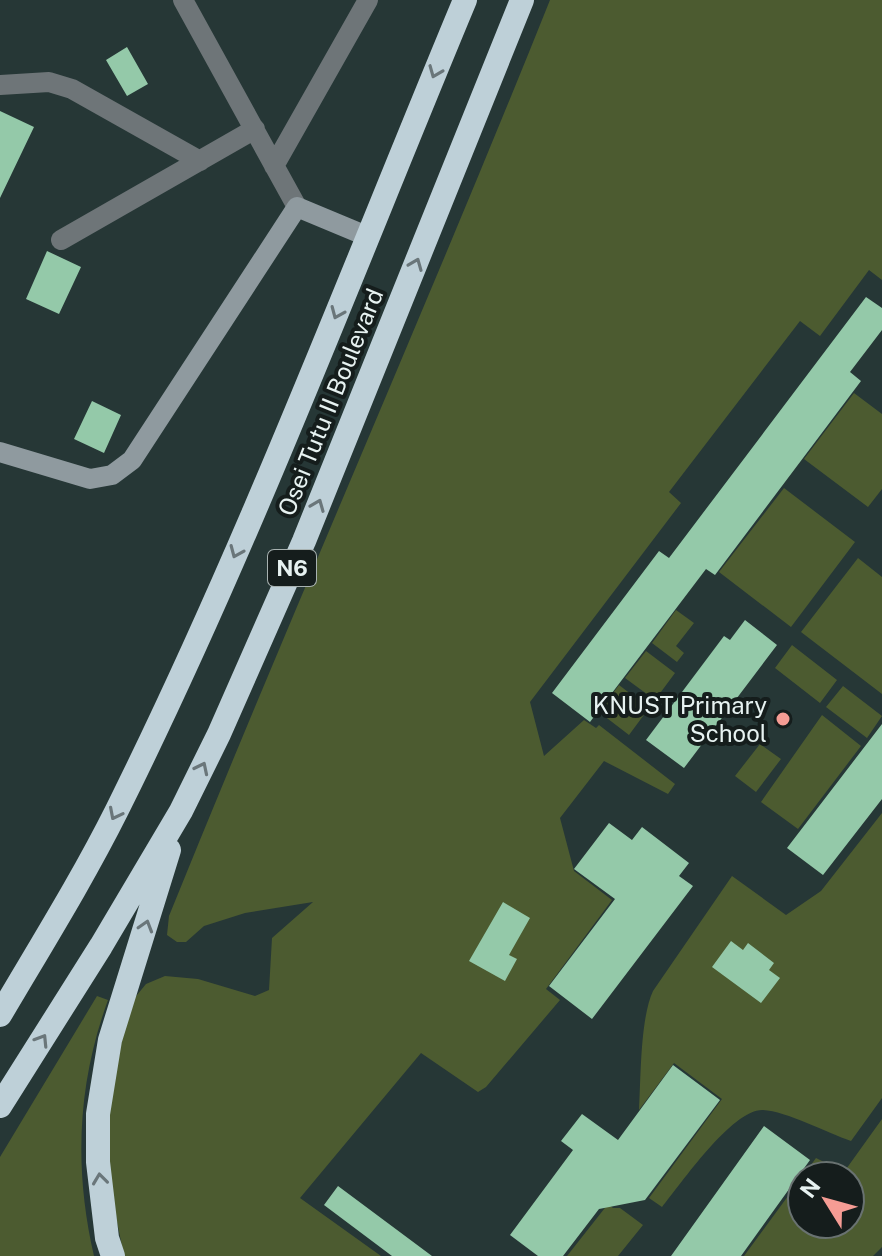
<svg xmlns="http://www.w3.org/2000/svg" width="882" height="1256" viewBox="0 0 882 1256" font-family="'Public Sans',sans-serif">
  <style>
    .green { fill: #4c5b30 }
    .building { fill: #94c9a9 }
    .lines { fill: none; stroke-linecap: round; stroke-linejoin: round }
    .street { stroke: #6e7578; stroke-width: 20 }
    .secondary { stroke: #8f9a9f; stroke-width: 20 }
    .highway { stroke: #bed0d8; stroke-width: 24 }
    .oneway { stroke: #6a767a }
    .poi-dot { fill: #f59c94; stroke: #151d1c; stroke-width: 3 }
    .labels { text-anchor: middle; dominant-baseline: central; stroke-width: 8; stroke-linejoin: round; paint-order: stroke }
    .shield { fill: #151d1c; stroke: #a8b2b1; stroke-width: 2 }
    .shield-label { font-size: 22px; font-weight: bold; fill: #e7f2f1 }
    .street-label { font-size: 24px; fill: #e7f2f1; stroke: #151d1c }
    .poi-label { font-size: 24px; fill: #e7f2f1; stroke: #151d1c; text-anchor: end }
  </style>
  <rect width="100%" height="100%" fill="#263736"/>
  <path class="green" d="M550,0h332v280l-13,-10 -49,66 -20,-15 -131,171 12,11 -151,199 14,54 40,-36 12,8 3,-3 76,59 -7,10 -64,-33 -44,57 14,53 38,29 -66,89 14,11 -74,87 -8,5 -57,-39 -121,145 81,58h-257l-13,-64 -5,-49 12,-101 10,-36 18,-22 19,-8 33,3 57,17 14,-6 3,-52 41,-36 -68,11 -41,13 -18,16h-9l-10,-7 2,-19c124,-307 258,-609 381,-916z
    M854,393l28,21v75l-14,18 -64,-48z
    M784,488l71,54 -64,85 -72,-55z
    M858,558l24,19v117l-81,-62z
    M676,610l18,13 -18,23 8,7 -7,9 -25,-19z
    M792,645l45,35 -17,23 -45,-35z
    M646,651l29,22 -20,27 -30,-22z
    M619,685l30,23 -20,27 -30,-23z
    M843,686l39,30 -15,22 -41,-31z
    M822,715l39,31 -63,83 -37,-27z
    M760,744l21,15 -25,33 -21,-16z
    M882,813v285l-31,43c-23,-8 -65,-30 -88,-31 -31,-1 -82,74 -101,97l-13,-9 73,-99 -48,-36 -35,47c2,-32 1,-91 14,-119l79,-115 54,39 35,-24z
    M97,996l11,4c-31,85 -34,169 -14,256h-94v-99z
    M882,1119v128l-9,9h-129l58,-79v47h48v-48h-47l13,-18 28,14z
    M608,1204l5,4h7l23,17 -25,31h-51z"/>
  <path class="building" d="M127,47l21,37 -21,12 -21,-36z
    M0,111l34,16 -34,71z
    M47,251l34,16 -22,47 -33,-15z
    M866,297l16,11v22l-32,42 11,9 -146,194 -9,-6 -116,153 -38,-29 107,-142 10,7z
    M92,401l29,14 -17,38 -30,-14z
    M745,620l32,25 -93,123 -38,-28 78,-104 6,4z
    M882,724v75l-59,76 -36,-27z
    M609,823l23,17 10,-13 47,36 -10,13 14,10 -101,133 -43,-33 66,-87 -41,-30z
    M503,902l27,16 -21,37 8,4 -12,22 -36,-20z
    M731,941l12,9 5,-7 26,20 -5,7 11,8 -19,25 -49,-36z
    M673,1065l47,35 -75,100 -46,9 -36,47h-25l-28,-21 63,-85 -12,-9 21,-27 36,26z
    M764,1126l46,34 -69,96h-70z
    M338,1186l94,70h-40l-68,-51z"/>
  <g class="lines">
    <path class="street" d="M183,0l114,207
      M0,85l49,-3 23,7 128,72
      M274,166l94,-166
      M61,240l194,-111"/>
    <path class="secondary" d="M0,452l90,27 22,-4 20,-15 165,-253 72,30"/>
    <path class="highway" d="M0,1015c40,-68 82,-135 117,-205 131,-263 235,-539 348,-810
      M0,1106l101,-160 80,-135 38,-77 85,-193 218,-541
      M113,1256l-6,-18 -9,-76v-48l12,-74 59,-190"/>
  </g>
  <defs><path id="oneway-chevron" d="M-2-3.5L2.5 0L-2 3.5" fill="none" stroke-width="1.6" stroke-linecap="round" stroke-linejoin="round" transform="scale(2)"/></defs>
  <g class="oneway">
    <use href="#oneway-chevron" transform="translate(435 72) rotate(112)"/>
    <use href="#oneway-chevron" transform="translate(416 264) rotate(-68)"/>
    <use href="#oneway-chevron" transform="translate(337 313) rotate(113)"/>
    <use href="#oneway-chevron" transform="translate(318 505) rotate(-68)"/>
    <use href="#oneway-chevron" transform="translate(236 552) rotate(113)"/>
    <use href="#oneway-chevron" transform="translate(202 768) rotate(-64)"/>
    <use href="#oneway-chevron" transform="translate(115 814) rotate(117)"/>
    <use href="#oneway-chevron" transform="translate(146 926) rotate(-73)"/>
    <use href="#oneway-chevron" transform="translate(42 1040) rotate(-58)"/>
    <use href="#oneway-chevron" transform="translate(100 1179) rotate(-97)"/>
  </g>
  <circle class="poi-dot" cx="783" cy="719" r="8"/>
  <g class="labels">
    <rect class="shield" x="268" y="550" width="48" height="36" rx="6"/>
    <g class="shield-label">
      <text x="292" y="568">N6</text>
    </g>
    <g class="street-label">
      <text transform="translate(330 402) rotate(-68)">Osei Tutu II Boulevard</text>
    </g>
    <g class="poi-label">
      <text x="767" y="705">KNUST Primary<tspan x="767" dy="28">School</tspan></text>
    </g>
  </g>
  <g transform="translate(826 1200) rotate(307)"><circle r="38" fill="#151d1c" stroke="#697271" stroke-width="2"/>
  <path d="M0-6L14 30L0 20L-14 30Z" fill="#f59c94"/>
  <text y="-12" font-size="22" font-weight="bold" text-anchor="middle" fill="#e7f2f1">N</text>
  </g>
</svg>
